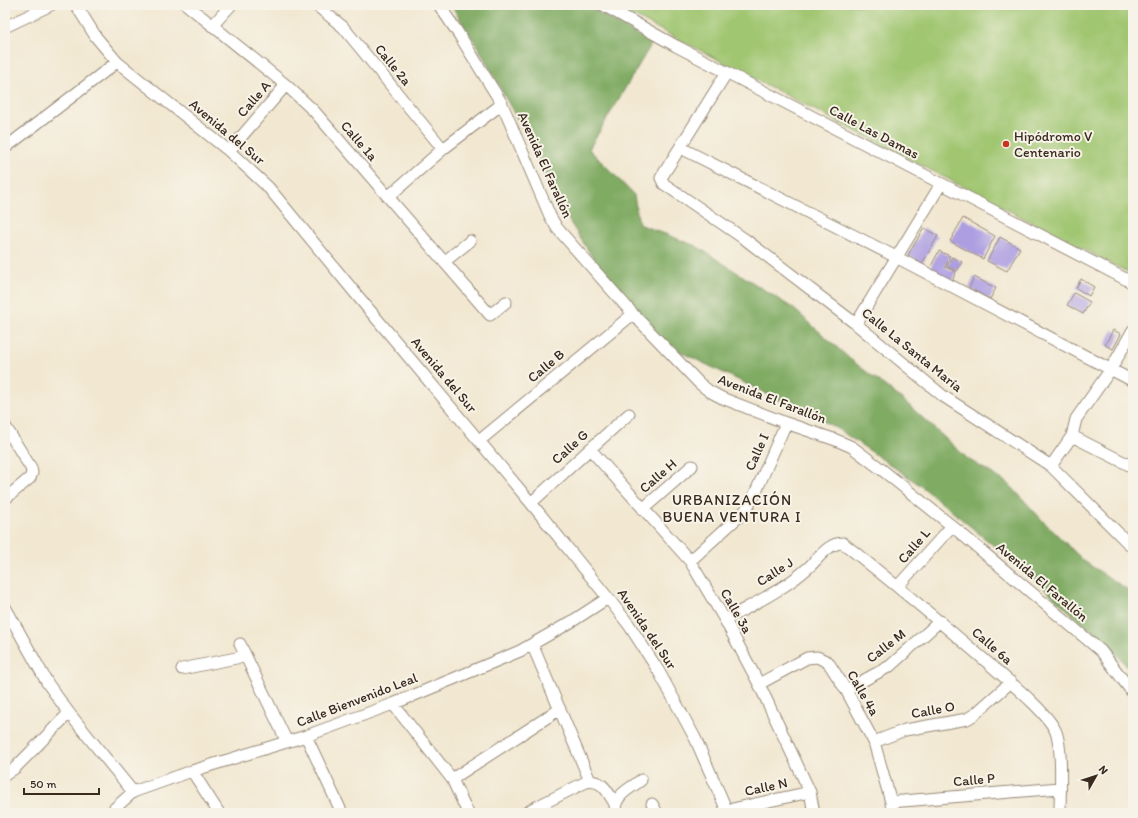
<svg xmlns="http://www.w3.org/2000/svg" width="1138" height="818" viewBox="0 0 1138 818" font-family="Itim,sans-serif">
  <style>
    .green { fill: #a0c671; stroke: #6e7848 }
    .forest { fill: #80ab63; stroke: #5e6a40 }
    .building { fill: #ad9ee2 }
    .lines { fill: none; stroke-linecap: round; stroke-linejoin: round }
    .street-casing { stroke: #968978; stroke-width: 13 }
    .street { stroke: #fff; stroke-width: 11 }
    .poi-dot { fill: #c8321e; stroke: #f7f3e8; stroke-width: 1.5 }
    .labels { text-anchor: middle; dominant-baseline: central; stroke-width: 4; stroke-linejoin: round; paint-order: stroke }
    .street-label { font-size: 14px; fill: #3b2a1e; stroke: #f7f3e8 }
    .poi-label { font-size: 14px; fill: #3b2a1e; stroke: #f7f3e8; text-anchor: start }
    .neighbourhood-label { font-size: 15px; letter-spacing: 1px; fill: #3b2a1e; stroke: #f7f3e8 }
  </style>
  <rect width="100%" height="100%" fill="#f7f3e8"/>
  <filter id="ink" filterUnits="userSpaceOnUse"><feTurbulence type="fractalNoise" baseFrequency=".025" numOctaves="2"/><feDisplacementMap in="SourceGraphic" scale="8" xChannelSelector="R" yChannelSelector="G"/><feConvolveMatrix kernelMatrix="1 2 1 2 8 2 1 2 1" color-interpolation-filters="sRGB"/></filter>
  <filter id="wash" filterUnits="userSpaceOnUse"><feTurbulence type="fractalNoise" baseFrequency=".012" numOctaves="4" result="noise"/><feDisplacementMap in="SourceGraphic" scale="16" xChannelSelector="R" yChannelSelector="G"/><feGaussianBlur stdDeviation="0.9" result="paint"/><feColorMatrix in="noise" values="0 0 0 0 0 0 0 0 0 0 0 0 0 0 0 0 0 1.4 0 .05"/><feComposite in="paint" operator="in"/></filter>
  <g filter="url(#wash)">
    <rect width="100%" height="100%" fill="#f2e8d2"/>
    <path class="green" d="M615,5h518v270l-507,-263z"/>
    <path class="forest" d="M451,5h138l17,12 46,26 -63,106 45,46 5,29 57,22 98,63 56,50 53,41 65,59 41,25 34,37 42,41 48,31v83l-11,-16 -89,-82 -113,-93 -85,-58 -175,-85 -39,-41 -68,-105 -25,-57 -49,-90z"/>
    <g id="blocks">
      <path class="building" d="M963,218l32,18 -12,23 -33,-18z
        M924,228l14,8 -16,28 -14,-9z
        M1000,237l20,11 -13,23 -20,-10z
        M939,251l11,5 -5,11 11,5 -4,9 -23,-11z
        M952,257l10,5 -5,9 -10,-5z
        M974,277l22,11 -6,11 -21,-11z
        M1081,279l13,8 -5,9 -13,-8z
        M1074,293l16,9 -7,12 -16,-9z
        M1113,330l8,4 -8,15 -8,-4z"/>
    </g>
  </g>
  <g filter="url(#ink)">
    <use href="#blocks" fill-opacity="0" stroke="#968978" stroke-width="1"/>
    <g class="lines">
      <g class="street-casing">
        <path id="street" d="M76,5l20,32 21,25 112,89 39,36 88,107 175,209 77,95 21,27 29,45 37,68 33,75
          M187,5l99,80 28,26 176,204 16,-13
          M316,5l27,22 100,122
          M439,5l21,31 42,68 48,112 7,12 76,86 66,69 10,8 13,7 64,25 50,17 16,7 29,22 71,57 149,125 32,42
          M603,5l73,41 457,237
          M212,26l19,-21
          M5,27l46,-22
          M727,72l-66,106 3,6 82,56 110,84 87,72 108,70 82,82
          M5,148l112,-86
          M681,148l215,109 237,124
          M229,151l57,-66
          M388,197l55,-48 59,-45
          M444,262l26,-21
          M856,324l85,-140
          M5,426l26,42 1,5 -2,5 -25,21
          M1072,436l61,31
          M479,441l154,-127
          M590,449l100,112 35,59 34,64 51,108 4,21
          M1051,466l21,-30 4,-17 35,-50 22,-39
          M531,503l59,-54 39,-35
          M643,509l49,-43
          M690,561l55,-50 9,-15 32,-73
          M898,586l54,-60
          M5,607l43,77 21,29 64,79
          M725,620c28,-16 60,-31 84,-53 10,-9 19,-24 34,-24 52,41 102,83 152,126 16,14 53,44 61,63 7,19 4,59 4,81
          M240,644l47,98
          M532,644l58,137
          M182,669l64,-13
          M759,684l48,-26 10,-1 11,5 18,28 28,52 17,60 1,11
          M846,690l44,-24 50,-45
          M393,704l59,75 16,34
          M306,736l36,77
          M874,742l31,-12 62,-11 8,-5 36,-32
          M192,771l27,42
          M5,775l10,-7 54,-55
          M452,779l108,-70
          M891,802l169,-14
          M652,804l5,9
          M728,810l82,-18
          M111,813l4,-5 18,-16 59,-21 114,-35 87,-32 127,-53 51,-29 37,-24
          M526,813l8,-5 52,-26c17,-3 21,9 29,22
          M615,813c-1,-19 14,-23 26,-33"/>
      </g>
      <use href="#street" class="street"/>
    </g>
  </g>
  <circle class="poi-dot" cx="1006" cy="144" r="4"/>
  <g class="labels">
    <g class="street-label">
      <text transform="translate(393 65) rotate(51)">Calle 2a</text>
      <text transform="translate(254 99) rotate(-49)">Calle A</text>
      <text transform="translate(227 132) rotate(40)">Avenida del Sur</text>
      <text transform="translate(874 132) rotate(28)">Calle Las Damas</text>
      <text transform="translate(359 141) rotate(49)">Calle 1a</text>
      <text transform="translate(545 165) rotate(66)">Avenida El Farallón</text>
      <text transform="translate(912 350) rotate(39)">Calle La Santa María</text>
      <text transform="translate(546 366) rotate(-40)">Calle B</text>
      <text transform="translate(444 375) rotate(50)">Avenida del Sur</text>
      <text transform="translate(772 399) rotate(21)">Avenida El Farallón</text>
      <text transform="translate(570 447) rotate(-42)">Calle G</text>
      <text transform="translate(757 452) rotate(-66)">Calle I</text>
      <text transform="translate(658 476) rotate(-41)">Calle H</text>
      <text transform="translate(914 546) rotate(-49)">Calle L</text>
      <text transform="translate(775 572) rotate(-33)">Calle J</text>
      <text transform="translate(1042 582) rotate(40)">Avenida El Farallón</text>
      <text transform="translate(736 611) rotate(60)">Calle 3a</text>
      <text transform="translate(647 629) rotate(56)">Avenida del Sur</text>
      <text transform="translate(886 646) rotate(-38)">Calle M</text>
      <text transform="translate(992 646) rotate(41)">Calle 6a</text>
      <text transform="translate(863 693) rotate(60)">Calle 4a</text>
      <text transform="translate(357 700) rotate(-21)">Calle Bienvenido Leal</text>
      <text transform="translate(933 710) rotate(-10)">Calle O</text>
      <text transform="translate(974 780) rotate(-5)">Calle P</text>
      <text transform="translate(766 787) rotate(-12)">Calle N</text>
    </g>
    <g class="poi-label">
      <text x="1014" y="136">Hipódromo V<tspan x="1014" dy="16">Centenario</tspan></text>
    </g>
    <g class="neighbourhood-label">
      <text x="732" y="500">URBANIZACIÓN<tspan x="732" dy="17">BUENA VENTURA I</tspan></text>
    </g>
  </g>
  <rect width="1138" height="818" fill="none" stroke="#f7f3e8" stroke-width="20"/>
  <g transform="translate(1096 776) rotate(51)" stroke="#f7f3e8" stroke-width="3" paint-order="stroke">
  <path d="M0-3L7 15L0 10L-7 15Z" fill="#3b2a1e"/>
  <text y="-6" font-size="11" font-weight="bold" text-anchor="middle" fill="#3b2a1e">N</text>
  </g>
  <path d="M24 788v6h75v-6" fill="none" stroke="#3b2a1e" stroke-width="2"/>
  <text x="30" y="788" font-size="12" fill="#3b2a1e" stroke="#f7f3e8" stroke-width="3" paint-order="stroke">50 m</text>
</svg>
